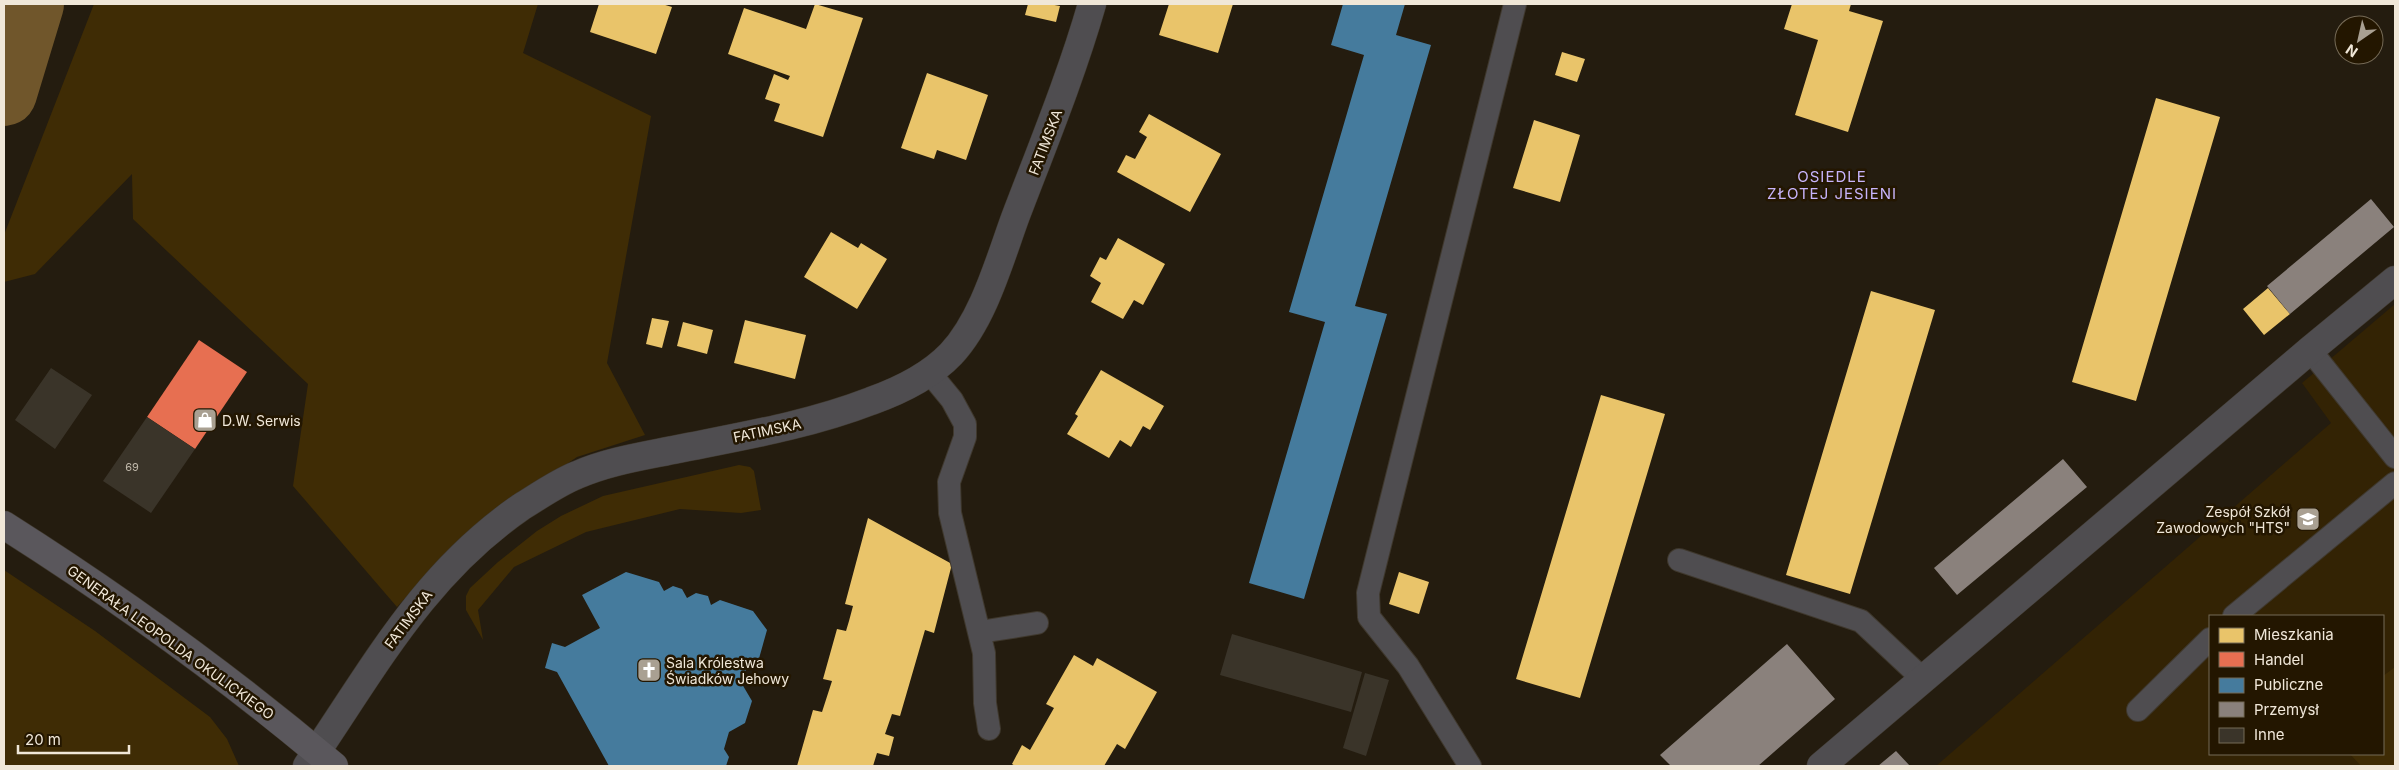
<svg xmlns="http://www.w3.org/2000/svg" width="2399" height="770" viewBox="0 0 2399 770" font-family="Inter,sans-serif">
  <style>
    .built { fill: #332304; fill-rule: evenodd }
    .green { fill: #3f2c05 }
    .homes { fill: #e9c46a }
    .shops { fill: #e76f51 }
    .public { fill: #457b9d }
    .industry { fill: #8a817c }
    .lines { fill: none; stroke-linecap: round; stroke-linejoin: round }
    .river { stroke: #70562b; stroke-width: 66 }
    .building { fill: #3a3429 }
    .service-casing { stroke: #3f382d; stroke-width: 24 }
    .minor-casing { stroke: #3f382d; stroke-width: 29 }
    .tertiary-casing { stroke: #3f382d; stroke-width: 29 }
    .secondary-casing { stroke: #3f382d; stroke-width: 29 }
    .service { stroke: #4f4d50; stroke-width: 22 }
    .minor { stroke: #4f4d50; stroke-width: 28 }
    .tertiary { stroke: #4f4d50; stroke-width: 28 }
    .secondary { stroke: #5a575c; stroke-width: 28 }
    .labels { text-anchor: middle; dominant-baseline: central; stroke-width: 5; stroke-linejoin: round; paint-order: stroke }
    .number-label { font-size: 11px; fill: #c2baac }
    .street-label { font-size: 14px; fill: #f0e7d8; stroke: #231600 }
    .poi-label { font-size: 14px; fill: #f0e7d8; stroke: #231600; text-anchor: start }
    .neighbourhood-label { font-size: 15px; letter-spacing: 1px; fill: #c7b4fa; stroke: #231600 }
  </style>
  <rect width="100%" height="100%" fill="#241c0f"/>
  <path class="built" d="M2395,304v462h-459l395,-343 -29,-40zM2210,616h173v138h-173z"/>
  <path class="green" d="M94,4h444l-15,49 128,63 -44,247 38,72 -68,22 -86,58 -38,31 -56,61 -104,-121 15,-102 -175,-165 -1,-45 -97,100 -31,8v-47z
    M739,465l11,2 4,4 7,39 -20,3 -61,-4 -94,23 -72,35 -36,43 5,30 -17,-30v-14l4,-8 28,-26 39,-31 24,-15 42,-20z
    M4,570l91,61 115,86 17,22 12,27h-235z
    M2395,667v99h-34l-11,-12h33v-78z"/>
  <path class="homes" d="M599,4h63l10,3 -16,47 -66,-22z
    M815,4l48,14 -40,119 -49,-16 6,-17 -15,-5 9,-25 14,6 2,-4 -62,-22 16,-46 62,21z
    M1028,4h21l11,2 -4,16 -31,-7z
    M1169,4h64l-15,49 -59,-18z
    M1792,4h59l-2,7 34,10 -35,111 -53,-17 23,-75 -34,-11z
    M1562,52l23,7 -8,23 -22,-7z
    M927,73l61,22 -22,65 -29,-10 -3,9 -33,-11z
    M2156,98l64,19 -84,284 -64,-19z
    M1149,114l72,40 -31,58 -73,-40 9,-17 9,4 12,-22 -8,-5z
    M1534,120l46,15 -20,67 -47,-14z
    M831,232l27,16 3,-5 26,16 -30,50 -53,-32z
    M1118,238l47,26 -22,41 -9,-5 -11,19 -32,-17 10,-19 -11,-7 10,-19 6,3z
    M2268,288l22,26 -26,21 -21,-26z
    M1871,291l64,19 -85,284 -64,-19z
    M652,318l17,3 -7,27 -16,-4z
    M745,320l61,15 -11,44 -61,-16z
    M683,322l30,8 -6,24 -30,-8z
    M1101,370l63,36 -14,24 -7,-4 -12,21 -11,-7 -11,18 -42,-24 11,-18 -3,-2z
    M1601,395l64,19 -85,284 -64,-19z
    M868,518l84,46 -18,69 -9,-3 -25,86 -8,-2 -7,20 9,3 -5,19 -12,-3 -4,13h-76l16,-56 9,2 10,-31 -9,-2 14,-50 9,2 3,-10 4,-15 -8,-2z
    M1399,572l30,10 -10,32 -30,-10z
    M1074,655l19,11 4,-8 60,34 -32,57 -8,-5 -13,22h-89l-3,-2 10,-19 8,5 24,-42 -8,-4z"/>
  <path class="shops" d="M199,340l48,32 -52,77 -48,-32z"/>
  <path class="public" d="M1343,4h62l-9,31 35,10 -76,261 32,8 -83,285 -55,-16 76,-261 -36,-10 75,-257 -33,-10z
    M626,572l33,10 5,9 9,-5 9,3 5,9 9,-5 12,3 3,9 9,-5 33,11 14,19 -9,32 -12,7 -4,15 10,17 -7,22 -16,9 -5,17 5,8 -3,9h-117l-52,-94 -12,-4 7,-25 13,4 35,-19 -18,-33z"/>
  <path class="industry" d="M2371,199l23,28 -104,87 -23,-28z
    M2063,459l24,28 -130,108 -23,-27z
    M1787,644l48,55 -77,67h-87l-11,-11z
    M1896,751l14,15h-32z"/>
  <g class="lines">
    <path class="river" d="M4,93l27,-89"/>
  </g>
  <path class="building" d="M51,368l41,27 -37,54 -40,-29z
    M147,417l48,32 -44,64 -48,-32z
    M1232,634l130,38 -11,40 -131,-37z
    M1365,673l24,7 -23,76 -23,-8z"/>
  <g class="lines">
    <g class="service-casing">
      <path id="service" d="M2310,350l85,107
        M929,372l23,28 13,24v13l-16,45 1,31 34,140 1,50 4,26
        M1679,560l182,61 63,59
        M2234,616l161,-133
        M980,632l57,-9
        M2138,710l72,-71
        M1470,766l-62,-100 -39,-49 -1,-24 147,-589"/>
    </g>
    <g class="minor-casing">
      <path id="minor" d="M317,751c62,-92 110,-179 204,-244 18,-11 36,-24 56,-32 32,-14 67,-19 101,-26 65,-13 131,-24 193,-48 28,-10 58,-24 80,-47 32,-34 48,-92 64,-136 27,-71 56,-141 77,-214
        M1821,766l489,-416 85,-70"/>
    </g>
    <g class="tertiary-casing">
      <path id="tertiary" d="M307,766l10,-15"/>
    </g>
    <g class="secondary-casing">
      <path id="secondary" d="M4,525c115,73 226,153 330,241"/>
    </g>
    <use href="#service" class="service"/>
    <use href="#minor" class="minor"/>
    <use href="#tertiary" class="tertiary"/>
    <use href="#secondary" class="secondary"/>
  </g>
  <defs>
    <g id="shop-square" transform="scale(1.25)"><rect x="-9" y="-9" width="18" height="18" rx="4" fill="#a9a092" stroke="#231600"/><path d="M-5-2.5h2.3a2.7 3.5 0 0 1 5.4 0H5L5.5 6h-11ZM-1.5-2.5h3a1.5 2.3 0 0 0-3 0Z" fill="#fff"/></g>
    <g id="school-square" transform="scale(1.25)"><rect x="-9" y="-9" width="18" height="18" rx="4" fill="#a9a092" stroke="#231600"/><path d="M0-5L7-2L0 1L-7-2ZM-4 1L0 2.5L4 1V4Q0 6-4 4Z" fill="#fff"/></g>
    <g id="church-square" transform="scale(1.25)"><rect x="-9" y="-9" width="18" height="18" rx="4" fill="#a9a092" stroke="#231600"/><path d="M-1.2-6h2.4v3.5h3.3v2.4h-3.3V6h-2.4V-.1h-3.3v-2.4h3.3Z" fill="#fff"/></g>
  </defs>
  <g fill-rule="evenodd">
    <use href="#shop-square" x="205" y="420"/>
    <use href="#school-square" x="2308" y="519"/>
    <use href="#church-square" x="649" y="670"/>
  </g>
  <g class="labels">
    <g class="number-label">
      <text x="132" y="467">69</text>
    </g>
    <g class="street-label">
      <text transform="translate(1045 142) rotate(-69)">FATIMSKA</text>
      <text transform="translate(767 430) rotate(-12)">FATIMSKA</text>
      <text transform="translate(408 619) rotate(-53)">FATIMSKA</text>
      <text transform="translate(171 642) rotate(36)">GENERAŁA LEOPOLDA OKULICKIEGO</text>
    </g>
    <g class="poi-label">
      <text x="222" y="420">D.W. Serwis</text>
      <text x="2290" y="511" text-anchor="end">Zespół Szkół<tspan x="2290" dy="16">Zawodowych "HTS"</tspan></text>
      <text x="666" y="662">Sala Królestwa<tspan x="666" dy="16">Świadków Jehowy</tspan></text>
    </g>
    <g class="neighbourhood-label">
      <text x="1832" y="176">OSIEDLE<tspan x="1832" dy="17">ZŁOTEJ JESIENI</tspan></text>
    </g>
  </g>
  <rect width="2399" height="770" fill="none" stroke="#f0e7d8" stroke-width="10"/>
  <rect x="2209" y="615" width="175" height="140" fill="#231600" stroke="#756a56"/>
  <rect x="2219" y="628" width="25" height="15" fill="#e9c46a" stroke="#756a56"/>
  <text x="2254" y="640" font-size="15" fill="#f0e7d8">Mieszkania</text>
  <rect x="2219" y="652" width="25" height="15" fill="#e76f51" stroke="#756a56"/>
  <text x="2254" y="665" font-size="15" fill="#f0e7d8">Handel</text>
  <rect x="2219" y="678" width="25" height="15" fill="#457b9d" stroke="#756a56"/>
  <text x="2254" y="690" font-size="15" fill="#f0e7d8">Publiczne</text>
  <rect x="2219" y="702" width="25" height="15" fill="#8a817c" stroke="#756a56"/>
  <text x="2254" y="715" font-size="15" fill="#f0e7d8">Przemysł</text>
  <rect x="2219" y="728" width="25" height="15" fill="#3a3429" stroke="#756a56"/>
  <text x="2254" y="740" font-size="15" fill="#f0e7d8">Inne</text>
  <g transform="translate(2359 40) rotate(214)"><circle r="24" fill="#231600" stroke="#756a56"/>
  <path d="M0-4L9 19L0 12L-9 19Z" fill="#a9a092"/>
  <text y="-8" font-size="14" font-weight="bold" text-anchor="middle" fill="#f0e7d8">N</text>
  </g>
  <path d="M18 745v8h111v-8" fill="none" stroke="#f0e7d8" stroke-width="2.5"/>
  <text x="25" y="745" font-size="15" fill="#f0e7d8" stroke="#231600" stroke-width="4" paint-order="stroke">20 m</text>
</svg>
